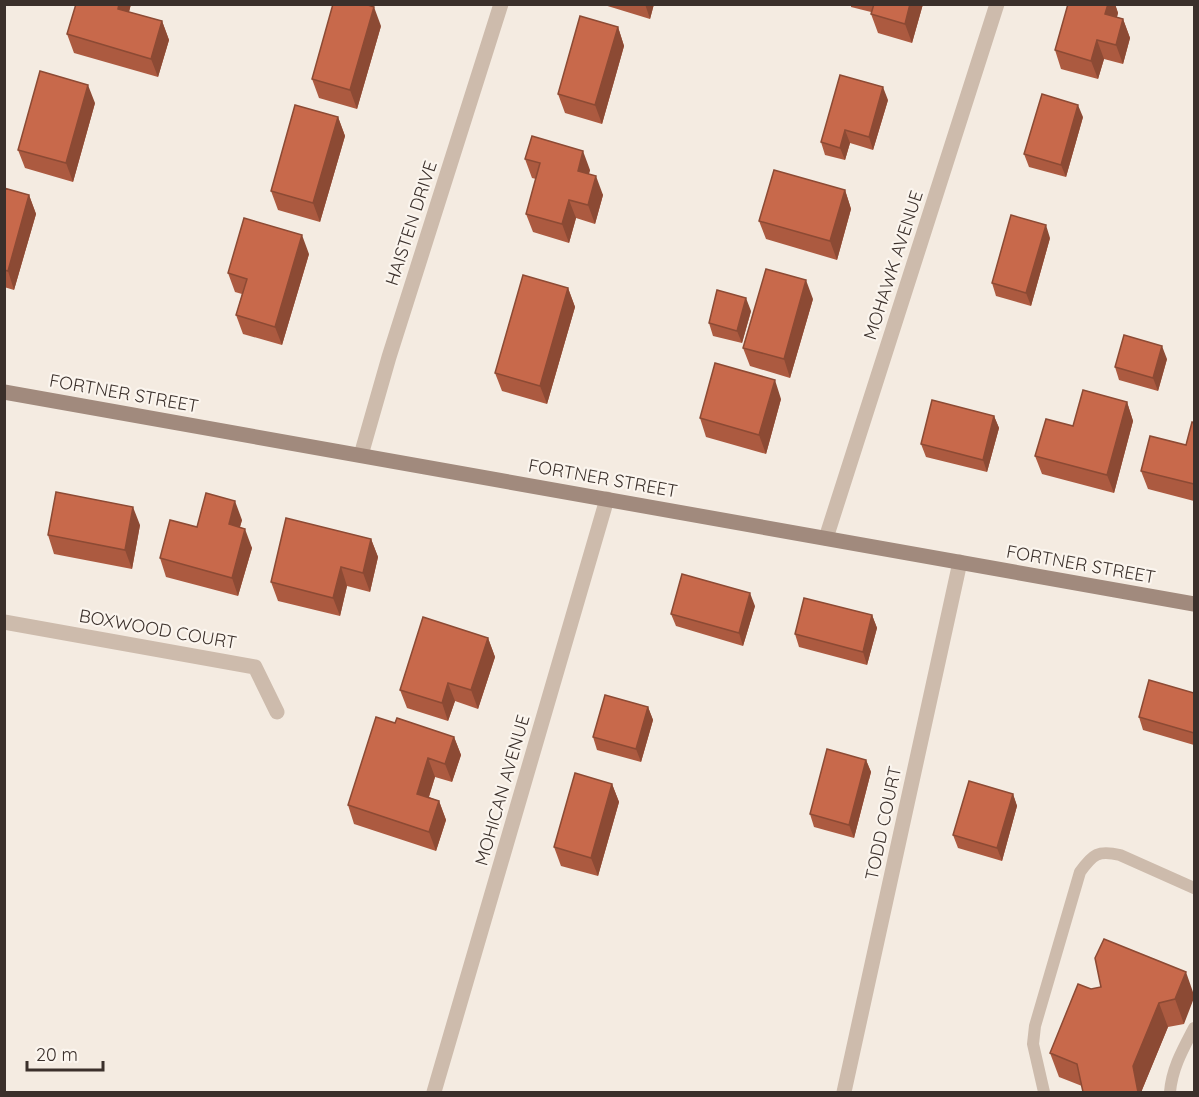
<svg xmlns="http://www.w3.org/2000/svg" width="1199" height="1097" viewBox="0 0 1199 1097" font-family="Quicksand,sans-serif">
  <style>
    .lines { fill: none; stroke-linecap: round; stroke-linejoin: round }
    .lane { stroke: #cdbbac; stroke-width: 12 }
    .street { stroke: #cdbbac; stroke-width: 15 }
    .secondary { stroke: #a18a7d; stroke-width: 15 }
    .wall { fill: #ac5a40 }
    .shaded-wall { fill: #8c4a34 }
    .building { fill: #c8694b; stroke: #8c4a34; stroke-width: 1.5 }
    .labels { text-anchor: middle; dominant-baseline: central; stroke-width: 4.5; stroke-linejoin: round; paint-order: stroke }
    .street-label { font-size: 18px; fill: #3b302b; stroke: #fbf5ee }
  </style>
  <rect width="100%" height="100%" fill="#f4ebe1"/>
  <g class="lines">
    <path class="lane" d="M1044,1092l-11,-48 2,-18 45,-154c13,-18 18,-22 40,-17l74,33
      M1170,1092c2,-24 13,-43 24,-64"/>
    <path class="street" d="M361,455l28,-98 112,-353
      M826,538l171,-534
      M4,622l251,45 22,45
      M434,1092l173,-593
      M844,1092l116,-530"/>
    <path class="secondary" d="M4,392l1190,212"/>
  </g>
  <path class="wall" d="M131,4l-2,8 33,9 7,19 -11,37 -84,-24 -7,-19z
    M601,4h53l-4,15z
    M851,4h72l-11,39 -34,-10 -7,-19v-2l-20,-5z
    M1068,4h47l3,9 -1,4 6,2 7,19 -7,26 -19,-5 -6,20 -37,-10 -6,-19z
    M381,26l-24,83 -38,-11 -7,-19z
    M618,27l6,19 -22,78 -37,-11 -7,-19z
    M888,100l-15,50 -23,-7 -5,17 -20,-5 -4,-13z
    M95,103l-22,79 -48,-14 -7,-18z
    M338,117l7,19 -25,86 -42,-12 -7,-19z
    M1083,117l-17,60 -37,-10 -5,-13z
    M525,159l65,11 -1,4 14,21 -8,29 -19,-6 -7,25 -36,-11 -7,-18 10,-35 -4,-1z
    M4,188l25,7 7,19 -22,76 -10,-3z
    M845,190l6,19 -14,51 -71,-21 -7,-18z
    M1050,238l-19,68 -35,-10 -4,-13z
    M309,254l-27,91 -39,-11 -7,-19 6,-21 -7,-2 -7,-19z
    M568,288l7,19 -28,97 -45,-13 -7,-18z
    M813,299l-23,79 -40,-12 -7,-18z
    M751,311l-9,32 -29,-7 -4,-13z
    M1167,359l-9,32 -39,-11 -4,-13z
    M781,399l-15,55 -60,-17 -6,-19z
    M1127,402l6,19 -19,72 -72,-19 -7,-18z
    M994,416l5,12 -12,44 -61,-15 -5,-13z
    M1194,423v78l-46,-12 -7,-18 45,-26z
    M242,520l-2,7 12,21 -14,48 -72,-19 -6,-19 37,-31z
    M140,525l-8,44 -78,-15 -6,-19z
    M371,539l7,18 -8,35 -23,-6 -7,30 -62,-15 -7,-19z
    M755,606l-12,40 -67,-20 -5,-12z
    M872,615l5,13 -10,37 -68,-18 -4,-13z
    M488,638l7,19 -17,52 -23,-8 -7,20 -41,-13 -7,-18z
    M1194,693v52l-51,-15 -4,-13z
    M648,707l5,13 -12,42 -44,-12 -4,-13z
    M395,723l59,14 7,18 -9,27 -17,-5 -6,20 10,4 7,19 -10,31 -82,-27 -6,-19z
    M866,760l5,12 -17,66 -40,-11 -4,-13z
    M612,784l7,18 -21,74 -37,-10 -7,-19z
    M1013,794l4,12 -15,55 -44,-13 -5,-13z
    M1186,972l-2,52 -16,3 -26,63v2h-59l-1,-6 -23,-9 -9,-24 41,-64z"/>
  <path class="shaded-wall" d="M119,4h12l-6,23 -7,-18z
    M645,4h9l-4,15z
    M910,4h13l-11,39 -7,-19z
    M1108,4h7l3,9 -6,20 -7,-19z
    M374,7l7,19 -24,83 -7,-19z
    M1123,19l7,19 -7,26 -7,-19z
    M162,21l7,19 -11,37 -7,-18z
    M618,27l6,19 -22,78 -7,-19z
    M1097,40l7,19 -6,20 -7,-18z
    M88,85l7,18 -22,79 -7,-19z
    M883,87l5,13 -15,50 -4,-13z
    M1078,105l5,12 -17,60 -5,-12z
    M338,117l7,19 -25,86 -7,-19z
    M845,130l5,13 -5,17 -5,-12z
    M583,151l7,19 -6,19 -6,-18z
    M596,176l7,19 -8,29 -7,-19z
    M845,190l6,19 -14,51 -7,-19z
    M29,195l7,19 -22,76 -6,-19z
    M569,200l7,18 -7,25 -7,-19z
    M1046,225l4,13 -19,68 -5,-13z
    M302,235l7,19 -27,91 -7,-18z
    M806,280l7,19 -23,79 -6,-19z
    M568,288l7,19 -28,97 -7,-18z
    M746,298l5,13 -9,32 -5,-12z
    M1162,346l5,13 -9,32 -5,-13z
    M775,380l6,19 -15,55 -7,-19z
    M1127,402l6,19 -19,72 -7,-18z
    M994,416l5,12 -12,44 -4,-12z
    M235,501l7,19 -7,23 -6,-19z
    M133,507l7,18 -8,44 -7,-19z
    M245,529l7,19 -14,48 -6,-18z
    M371,539l7,18 -8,35 -7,-19z
    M341,567l6,19 -7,30 -7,-18z
    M750,593l5,13 -12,40 -4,-13z
    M872,615l5,13 -10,37 -4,-13z
    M488,638l7,19 -17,52 -7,-19z
    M448,683l7,18 -7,20 -6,-18z
    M648,707l5,13 -12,42 -5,-13z
    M454,737l7,18 -9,27 -7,-18z
    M428,758l7,19 -11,35 -7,-18z
    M866,760l5,12 -17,66 -5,-13z
    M612,784l7,18 -21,74 -7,-18z
    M1013,794l4,12 -15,55 -5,-13z
    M439,801l7,19 -10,31 -7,-19z
    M1186,972l8,23v3l-10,26 -9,-25z
    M1159,1003l9,24 -26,63v2h-4l-5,-26z"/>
  <path class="building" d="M76,4h43l-1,5 44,12 -11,38 -84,-25z
    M333,4h32l9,3 -24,83 -38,-11z
    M874,4h36l-5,20 -34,-10z
    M1068,4h40l-3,10 18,5 -7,26 -19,-5 -6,21 -36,-11z
    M580,16l38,11 -23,78 -37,-11z
    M40,71l48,14 -22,78 -48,-13z
    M840,75l43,12 -14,50 -24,-7 -5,18 -19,-6z
    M1042,94l36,11 -17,60 -37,-11z
    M295,105l43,12 -25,86 -42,-12z
    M532,136l51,15 -5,20 18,5 -8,29 -19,-5 -7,24 -36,-10 14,-51 -15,-4z
    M774,170l71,20 -15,51 -71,-20z
    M4,188l25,7 -21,76 -4,-1z
    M1011,215l35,10 -20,68 -34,-10z
    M244,218l58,17 -27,92 -39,-12 11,-36 -19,-6z
    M766,269l40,11 -22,79 -41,-11z
    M523,275l45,13 -28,98 -45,-13z
    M717,290l29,8 -9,33 -28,-8z
    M1124,335l38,11 -9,32 -38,-11z
    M715,363l60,17 -16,55 -59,-17z
    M1083,390l44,12 -20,73 -72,-19 11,-37 27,7z
    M932,400l62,16 -11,44 -62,-16z
    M1192,422l2,1v61l-53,-13 9,-35 36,9z
    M56,492l77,15 -8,43 -77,-15z
    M206,493l29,8 -6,23 16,5 -13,49 -72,-20 10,-38 27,7z
    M286,518l85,21 -8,34 -22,-6 -8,31 -62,-16z
    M682,574l68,19 -11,40 -68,-19z
    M804,598l68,17 -9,37 -68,-18z
    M423,617l65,21 -17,52 -23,-7 -6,20 -42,-13z
    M1149,680l45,13v40l-55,-16z
    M605,695l43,12 -12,42 -43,-12z
    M376,717l19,6 2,-5 57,19 -9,27 -17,-6 -11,36 22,7 -10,31 -81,-27z
    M827,749l39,11 -17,65 -39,-11z
    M575,773l37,11 -21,74 -37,-11z
    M969,781l44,13 -16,54 -44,-13z
    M1104,939l82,33 -11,27 -16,4 -26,63 5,26h-55l-6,-28 -27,-11 28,-69 13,5 10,-2 -6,-29z"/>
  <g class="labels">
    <g class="street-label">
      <text transform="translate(411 223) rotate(-72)">HAISTEN DRIVE</text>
      <text transform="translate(893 265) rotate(-72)">MOHAWK AVENUE</text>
      <text transform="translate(124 393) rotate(10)">FORTNER STREET</text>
      <text transform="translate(603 478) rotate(10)">FORTNER STREET</text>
      <text transform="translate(1081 564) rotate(10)">FORTNER STREET</text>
      <text transform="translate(158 629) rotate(10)">BOXWOOD COURT</text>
      <text transform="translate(502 790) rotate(-74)">MOHICAN AVENUE</text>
      <text transform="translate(883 823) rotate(-78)">TODD COURT</text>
    </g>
  </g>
  <rect width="1199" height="1097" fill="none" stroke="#3b302b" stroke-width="12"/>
  <path d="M27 1061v9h76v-9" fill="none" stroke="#3b302b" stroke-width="3"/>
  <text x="36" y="1061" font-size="18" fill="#3b302b" stroke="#fbf5ee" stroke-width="4.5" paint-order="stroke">20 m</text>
</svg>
